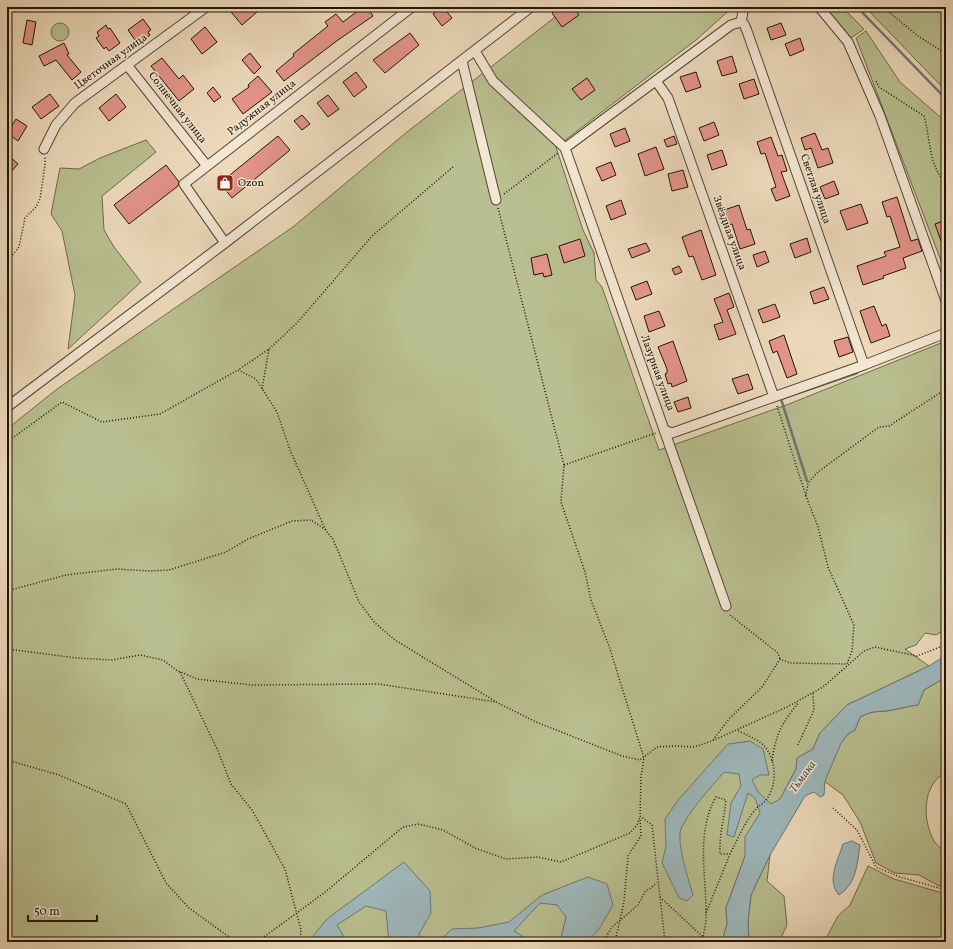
<svg xmlns="http://www.w3.org/2000/svg" width="953" height="949" viewBox="0 0 953 949" font-family="Vollkorn,serif">
  <style>
    .green { fill: #b9bf90; stroke: #6d6a4c }
    .water { fill: #9eb8bc; stroke: #6c7774 }
    .lines { fill: none; stroke-linecap: round; stroke-linejoin: round }
    .stream { stroke: #6c7774; stroke-width: 2.5 }
    .building { fill: #e39589; stroke: #211507 }
    .minor-casing { stroke: #544634; stroke-width: 11 }
    .path { stroke: #211507; stroke-width: 1.5; stroke-dasharray: 1 2; stroke-linecap: butt }
    .minor { stroke: #f3e7d3; stroke-width: 9 }
    .labels { text-anchor: middle; dominant-baseline: central; stroke-width: 3; stroke-linejoin: round; paint-order: stroke }
    .street-label { font-size: 11px; fill: #211507; stroke: #f3e7d3 }
    .poi-label { font-size: 11px; fill: #211507; stroke: #f3e7d3; text-anchor: start }
    .water-label { font-size: 12px; font-style: italic; fill: #4d4e46; stroke: #f3e7d3 }
  </style>
  <rect width="100%" height="100%" fill="#eddabb"/>
  <filter id="stains"><feTurbulence type="fractalNoise" baseFrequency=".005" numOctaves="4"/><feColorMatrix values="0 0 0 0 .2 0 0 0 0 .09 0 0 0 0 .02 0 0 0 .5 -.17"/></filter>
  <radialGradient id="worn" r=".72"><stop offset=".6" stop-color="#630" stop-opacity="0"/><stop offset="1" stop-color="#630" stop-opacity=".3"/></radialGradient>
  <path class="green" d="M568,7h165l-37,33 -140,107 27,83 11,23 2,27 6,7 57,163 130,-46 157,-63v234l-3,22 3,9v13l-3,12 -7,4 -11,-2 -9,12 -11,4 24,17 -82,39 -27,28 -7,16 -16,9 -1,11 -28,53 -23,34 -19,52 1,16 -5,18h-715v-513l50,-40 236,-162 114,-95z
    M824,7h18l22,22 -13,9z
    M865,7h81v84z
    M51 32a9 9 0 1 1 18 0a9 9 0 1 1-18 0Z
    M866,31l34,51 46,40v152l-90,-236z
    M146,140l10,12 -54,44 2,34 10,17 27,35 -73,67 7,-54 -13,-64 -11,-17 9,-46 19,1 21,-11z
    M946,677v95c-24,13 -24,47 -12,69 4,5 11,11 12,18 2,7 0,17 0,25l-7,2 -20,-11 -24,-2 -19,-10 -16,-41 -17,-27 -19,-14 17,-38 7,-9 7,-4 5,-13c16,-8 17,-4 33,-7 9,-2 16,-4 25,-5l6,-15z
    M770,855l-3,26 17,15 3,29 -8,17h-30l-1,-21 3,-26z
    M868,866l26,13 52,15v48h-122l14,-26 12,-11z"/>
  <path class="water" d="M946,655v22l-22,13 -6,15c-9,1 -16,3 -25,5 -16,3 -17,-1 -33,7l-5,13 -7,4 -7,9 -16,38 -1,14 -4,2 -6,-5 -9,4 -35,59 -19,40 -3,26 1,21h-27l5,-18 -1,-16 19,-52v-19l15,-24 -5,-15 -7,-5 -14,44 -7,-2 4,-32 10,-17 -2,-12 -15,-2c-12,14 -36,40 -43,57 -5,13 8,52 12,66l-6,6 -8,-3 -17,-35 4,-17 -1,-27 13,-19 50,-56 22,-3 13,8 6,26h-9l-8,5 7,13 12,11 9,-5 16,-30 1,-11 16,-9 7,-16 27,-28 82,-39z
    M852,841l8,4c-3,19 -3,38 -21,50 -13,-14 -1,-35 4,-51z
    M404,862l26,29 1,22 -12,21 4,8h-34l-3,-31 -20,-5 -29,19 10,17h-39l19,-23z
    M588,877l19,7 6,21 -14,24 -12,13h-27l6,-25 -9,-12 -17,-2 -26,28 16,10 -1,1h-91l14,-13 26,-1 31,-6 33,-27z"/>
  <g class="lines">
    <path class="stream" d="M857,7l89,92
      M807,481l-26,-82 76,-26"/>
  </g>
  <path class="building" d="M232,7h21l4,5 -15,13 -11,-13z
    M363,7h4l6,9 -35,24 -54,41 -8,-10 18,-15 -1,-2 35,-28 -3,-4 11,-8 7,8z
    M441,7h2l9,11 -10,8 -9,-12z
    M560,7h13l6,8 -17,12 -10,-14z
    M143,19l8,11 -3,2 2,3 -12,9 -10,-14z
    M27,20l9,2 -4,23 -9,-2z
    M781,23l5,12 -15,5 -4,-12z
    M106,25l2,4 2,-1 10,15 -11,8 -3,-4 -2,2 -8,-11 3,-2 -2,-4z
    M205,27l12,15 -15,12 -11,-15z
    M410,33l9,12 -34,28 -12,-13z
    M800,38l4,12 -14,6 -5,-12z
    M64,43l5,11 -2,1 14,17 -9,8 -16,-20 -12,6 -5,-10z
    M250,53l11,14 -7,7 -12,-14z
    M732,56l5,16 -15,4 -5,-15z
    M162,58l17,21 4,-4 11,14 -15,12 -28,-35z
    M356,72l11,15 -13,10 -11,-15z
    M696,72l5,15 -15,5 -6,-15z
    M258,76l14,16 -29,22 -11,-15 17,-12 -1,-2z
    M587,78l8,12 -14,10 -9,-11z
    M754,79l5,15 -15,5 -5,-15z
    M213,87l8,10 -7,5 -7,-9z
    M50,94l9,12 -18,13 -9,-12z
    M116,94l10,13 -17,14 -10,-13z
    M328,95l11,14 -11,8 -11,-14z
    M302,115l8,9 -8,6 -8,-9z
    M16,119l11,7 -9,15 -11,-8z
    M714,122l5,13 -15,6 -5,-13z
    M625,128l5,13 -15,6 -5,-13z
    M815,133l7,17 6,-2 5,15 -15,5 -7,-20 -6,2 -4,-12z
    M278,136l12,14 -58,48 -12,-15z
    M674,136l3,8 -10,3 -3,-7z
    M771,137l7,19 4,-1 5,16 -6,1 9,24 -14,5 -5,-12 5,-2 -11,-34 -4,1 -4,-12z
    M656,147l8,22 -19,7 -7,-22z
    M722,150l5,15 -15,5 -5,-15z
    M7,154l11,10 -11,12z
    M611,162l5,13 -14,6 -6,-13z
    M166,165l13,17 -1,4 -49,38 -15,-19z
    M683,170l5,17 -16,4 -4,-17z
    M834,181l5,13 -14,5 -5,-12z
    M897,197l14,44 7,-2 4,12 -19,7 3,10 -23,8 1,2 -21,7 -6,-19 29,-10 -2,-4 16,-5 -10,-31 -3,1 -5,-15z
    M621,200l5,14 -15,6 -5,-14z
    M861,204l7,19 -21,7 -7,-19z
    M739,205l8,25 3,-1 5,15 -15,5 -8,-25 -3,1 -5,-15z
    M946,220v31l-1,1 -10,-28z
    M701,230l15,45 -14,5 -9,-24 -4,1 -7,-20z
    M807,238l4,14 -16,6 -5,-14z
    M580,239l5,17 -21,7 -5,-17z
    M646,243l4,8 -18,7 -4,-9z
    M765,251l4,11 -12,5 -4,-12z
    M547,254l5,21 -8,2 -1,-4 -9,2 -3,-17z
    M679,266l3,6 -7,3 -3,-6z
    M647,281l5,13 -16,6 -5,-13z
    M824,287l5,12 -15,5 -4,-12z
    M729,293l5,14 -7,3 9,24 -17,6 -5,-15 9,-3 -9,-23z
    M775,304l5,13 -17,6 -5,-13z
    M874,306l8,20 4,-2 4,12 -19,7 -11,-32z
    M659,311l6,15 -16,6 -5,-16z
    M784,335l13,39 -10,4 -10,-27 -4,2 -4,-12z
    M848,337l5,15 -14,5 -5,-16z
    M673,341l14,40 -15,6 -1,-4 -3,1 -3,-10 2,-1v-4l-9,-22z
    M748,374l5,15 -15,5 -6,-15z
    M688,397l3,11 -13,4 -4,-10z"/>
  <g class="lines">
    <g class="minor-casing">
      <path id="minor" d="M819,7l29,35 32,74 66,185
        M741,22l3,2 3,7 117,334
        M741,22l3,-15
        M475,51l18,30 72,67 161,458
        M462,61l34,139
        M127,65l80,101
        M656,81l12,17 106,299
        M565,148l166,-123 10,-3
        M44,149l12,-24 19,-22 131,-96
        M225,243l-41,-59 228,-177
        M7,407l218,-164 306,-236
        M664,430l8,3 192,-68 82,-32"/>
    </g>
    <path class="path" d="M883,7l35,29 28,18
      M876,81l3,6 45,29c7,24 4,49 22,67
      M453,167l-81,69 -75,87 -28,26 -31,21 18,9 21,33 13,38 36,81 7,8 26,63 16,21 20,17 103,63 38,19 86,34 18,4 17,-13 20,-1 17,1 18,-6 75,-34 36,-20 41,-36 11,-4 42,9 23,-9 6,-5
      M504,194l54,-41
      M498,208l66,257 -3,37 24,70 6,28 18,46 35,112 -3,19 -1,39 12,9 13,117
      M7,262l12,-15 6,-29 11,-11 4,-8 5,-34v-8
      M262,389l7,-40
      M777,406l29,90
      M7,442l55,-40 40,20 58,-8 78,-44
      M564,465l92,-32
      M7,591l59,-16 51,-6 33,2 19,-1 57,-18 22,-13 44,-18 19,-1 15,10
      M730,615l48,38 2,6
      M7,649l70,9 35,2 28,-5 23,5 13,10 21,9 55,6 127,-1 117,18
      M180,672l38,79 13,33 21,26 33,59 16,61 -1,12
      M713,740l16,-21 33,-32 18,-28 10,4 57,1 5,-13 2,-26 -26,-58 -10,-40 -12,-31 2,-13 10,-11 61,-45 10,-1 57,-37
      M798,745l16,-35 -1,-17
      M7,760l52,15 67,29 40,79 23,25 47,34
      M772,761c4,-28 10,-38 27,-59
      M833,808l24,22 19,37 24,10 46,13
      M660,897l43,40 2,5
      M706,913l24,-59
      M257,942l67,-49 79,-66 16,-3 24,6 32,18 31,11 32,-2 23,5 69,-29 7,-8 3,-8
      M603,942l9,-15 26,-22 7,-13 12,-9
      M615,942l9,-40 4,-46 13,-20 -1,-18
      M702,942c1,-8 4,-16 4,-24 1,-41 -11,-84 10,-121l10,3c-2,19 -7,35 -6,54h10c8,-15 14,-31 25,-44 3,-4 8,-6 11,-10 11,-15 11,-36 0,-52 -6,-8 -20,-13 -29,-18"/>
    <use href="#minor" class="minor"/>
  </g>
  <defs>
    <g id="shop-square" transform="scale(0.9)"><rect x="-9" y="-9" width="18" height="18" rx="4" fill="#8f2418" stroke="#f3e7d3"/><path d="M-5-2.5h2.3a2.7 3.5 0 0 1 5.4 0H5L5.5 6h-11ZM-1.5-2.5h3a1.5 2.3 0 0 0-3 0Z" fill="#fff"/></g>
  </defs>
  <g fill-rule="evenodd">
    <use href="#shop-square" x="225" y="183"/>
  </g>
  <g class="labels">
    <g class="street-label">
      <text transform="translate(111 62) rotate(-36)">Цветочная улица</text>
      <text transform="translate(177 108) rotate(52)">Солнечная улица</text>
      <text transform="translate(262 108) rotate(-38)">Радужная улица</text>
      <text transform="translate(815 189) rotate(71)">Светлая улица</text>
      <text transform="translate(729 233) rotate(70)">Звёздная улица</text>
      <text transform="translate(657 373) rotate(70)">Лазурная улица</text>
    </g>
    <g class="poi-label">
      <text x="238" y="183">Ozon</text>
    </g>
    <g class="water-label">
      <text transform="translate(803 777) rotate(-54)">Тьмака</text>
    </g>
  </g>
  <rect width="953" height="949" fill="none" stroke="#eddabb" stroke-width="24"/>
  <rect x="8" y="8" width="937" height="933" fill="none" stroke="#211507" stroke-width="2"/>
  <rect x="12" y="12" width="929" height="925" fill="none" stroke="#211507"/>
  <path d="M28 915v6h69v-6" fill="none" stroke="#211507" stroke-width="2"/>
  <text x="34" y="915" font-size="12" fill="#211507" stroke="#f3e7d3" stroke-width="3" paint-order="stroke">50 m</text>
  <rect width="100%" height="100%" filter="url(#stains)"/>
  <rect width="100%" height="100%" fill="url(#worn)"/>
</svg>
